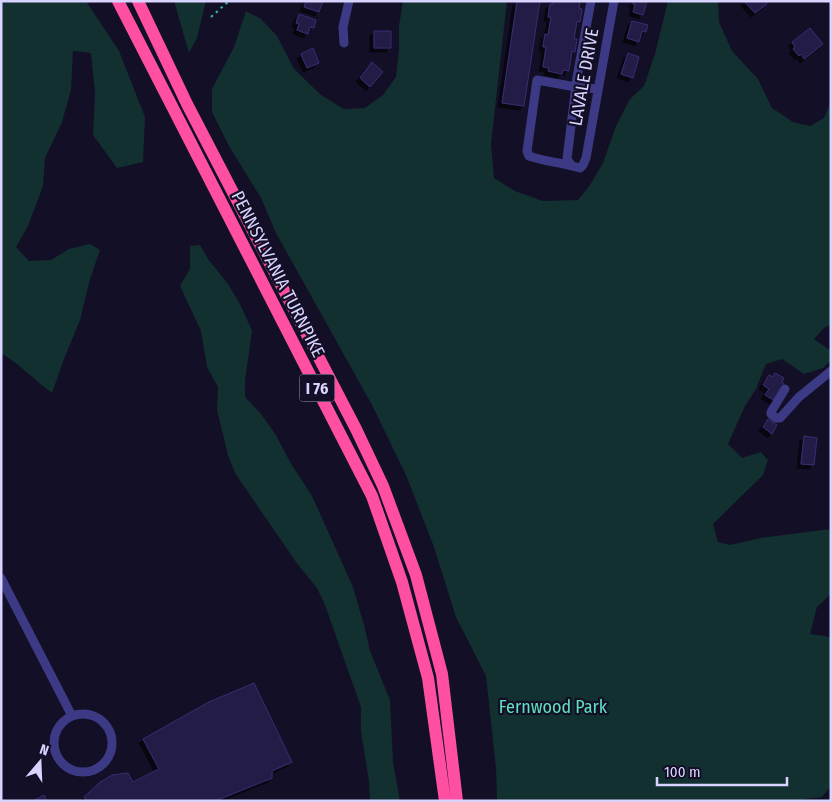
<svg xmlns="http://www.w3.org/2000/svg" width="832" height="802" viewBox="0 0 832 802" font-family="'Fira Sans Condensed',sans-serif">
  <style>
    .green { fill: #12302f }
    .building { fill: #241b47; stroke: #3b2d73; filter: url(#shadow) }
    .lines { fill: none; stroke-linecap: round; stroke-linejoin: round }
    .path { stroke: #2fb8b0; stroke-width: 2; stroke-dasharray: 2.5 4; stroke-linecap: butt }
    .minor { stroke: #3d3a85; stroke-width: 9 }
    .highway { stroke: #ff4fa3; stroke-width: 12 }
    .labels { text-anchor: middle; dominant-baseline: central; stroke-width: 4.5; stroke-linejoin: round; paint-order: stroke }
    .shield { fill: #130f26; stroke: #9e99be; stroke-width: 1 }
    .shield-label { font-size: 16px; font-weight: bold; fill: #d9d4ff }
    .street-label { font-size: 18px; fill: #d9d4ff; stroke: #130f26 }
    .park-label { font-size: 18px; fill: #5fe0c0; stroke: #130f26 }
  </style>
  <defs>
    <filter id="shadow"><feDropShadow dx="-4" dy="4" stdDeviation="0" flood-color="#0009"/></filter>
  </defs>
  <rect width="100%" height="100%" fill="#130f26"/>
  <path class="green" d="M1,1h85l33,50 26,66 -2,45 -26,6 -24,-33 2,-42 -4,-40 -18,-2 -2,39 -9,32 -17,36 -2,28 -15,40 -12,21 13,14 22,-1 18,-11 21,-5 10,6 -10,29 -10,41 -16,39 -12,34c-17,-12 -32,-29 -51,-40z
    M174,1h32l-9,37 -8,15z
    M403,1h104l-16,143 3,34 21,13 28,10 35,-1 12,-15 13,-22 13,-37 14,-27 14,-13 11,-32 13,-53h50l1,21 13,29 26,28 14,29 21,14 17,4 14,-8 7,-16v223l-6,2 -11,12 17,12v9l-8,8 -19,6 -22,-15 -16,5 -10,25 -11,17 -17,38 14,14 19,-6 7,8 -5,15 -50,49 5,18 12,3 31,-7 70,-9v65l-14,13 -7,27 21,3v149l-9,11 -31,4h-294l-1,-33 -10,-92 -30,-59 -22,-70 -28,-72 -34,-70 -96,-172 -15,-35 -32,-52 -17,-34v-23l22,-42 12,-36 15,8 16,17 17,33 27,26 23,14 21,-1 18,-13 13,-18 3,-27v-24z
    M200,245l8,14 20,25 12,20 12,27 -7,49v17l16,17 15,21 14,27 22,34 41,91 11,38 6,26 20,49 3,62 7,39h-30l-1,-20 -8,-49v-25l-36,-102 -8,-17 -21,-26 -61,-89 -7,-18 -11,-45 1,-23 -11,-20 -6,-36 -21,-45 10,-17v-23z"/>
  <path class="building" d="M306,1h17l-4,11 -15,-5z
    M517,1h23l-16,105 -22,-3z
    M553,1h27l-1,7 3,1 -2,13 -3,-1 -3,18h3l-2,13 -3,-1 -3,20 -6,-1 -1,4 -14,-3 1,-3 -6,-1 3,-20h-3l2,-13 3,1 3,-18h-3l2,-13h3z
    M633,1h14l-4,14 -10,-3 2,-7 -2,-1z
    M744,1h21l2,3 -12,9z
    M299,14l17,6 -2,8 -4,-1 -2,7 -11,-4 2,-6 -3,-1z
    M632,21l16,4 -2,7 -4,-1 -3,11 -12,-4z
    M810,28l13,16 -19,15 -3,-5 -2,2 -6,-7 2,-2 -3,-5z
    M374,31h17v17h-17z
    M313,48l6,15 -12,5 -6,-14z
    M628,53l11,4 -6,21 -12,-4z
    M372,62l11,10 -13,15 -10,-9z
    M775,373l9,5 -2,4 2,2 -10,16 -9,-5 4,-6 -6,-4 6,-10 4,2z
    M768,419l9,6 -5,9 -9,-7z
    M804,436l13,2 -3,27 -13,-1z
    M254,683l38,79 -20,9v7l-57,23h-129l-2,-4 15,-14 13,-8 16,-2 5,9 26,-13 -16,-30 66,-37z
    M44,795l3,6h-14z"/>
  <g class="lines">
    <path class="path" d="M211,17l18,-16"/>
    <path class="minor" d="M591,1l-14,76 -10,82 5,7 8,2 3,-3 3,-7 28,-157
      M344,43l-1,-16 6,-26
      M572,166c-15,-4 -29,-5 -43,-10l-2,-5 10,-71 39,7 22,2
      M785,389l-14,23v2l5,4h4l19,-21 32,-26
      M1,578l71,138
      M54 743a29 29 0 1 1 58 0a29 29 0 1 1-58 0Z"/>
    <path class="highway" d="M118,1l254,495 30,86 26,96 17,123
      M138,1l49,103 169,325 27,57 33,89 26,99 15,127"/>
  </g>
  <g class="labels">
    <rect class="shield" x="299.5" y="374.5" width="35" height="27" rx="4"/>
    <g class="shield-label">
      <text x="317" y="388">I 76</text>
    </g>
    <g class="street-label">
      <text transform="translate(584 77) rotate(-80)">LAVALE DRIVE</text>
      <text transform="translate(278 274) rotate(63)">PENNSYLVANIA TURNPIKE</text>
    </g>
    <g class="park-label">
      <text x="553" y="707">Fernwood Park</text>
    </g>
  </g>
  <rect width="832" height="802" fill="none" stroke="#d9d4ff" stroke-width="5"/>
  <g transform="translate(40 762) rotate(19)" stroke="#130f26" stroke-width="4" paint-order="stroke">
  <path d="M0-4L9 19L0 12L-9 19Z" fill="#d9d4ff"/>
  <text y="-8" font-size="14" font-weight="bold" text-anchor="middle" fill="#d9d4ff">N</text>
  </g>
  <path d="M657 777v8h130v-8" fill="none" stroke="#d9d4ff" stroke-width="2.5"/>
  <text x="664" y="777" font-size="15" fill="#d9d4ff" stroke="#130f26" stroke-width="4" paint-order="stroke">100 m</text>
</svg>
